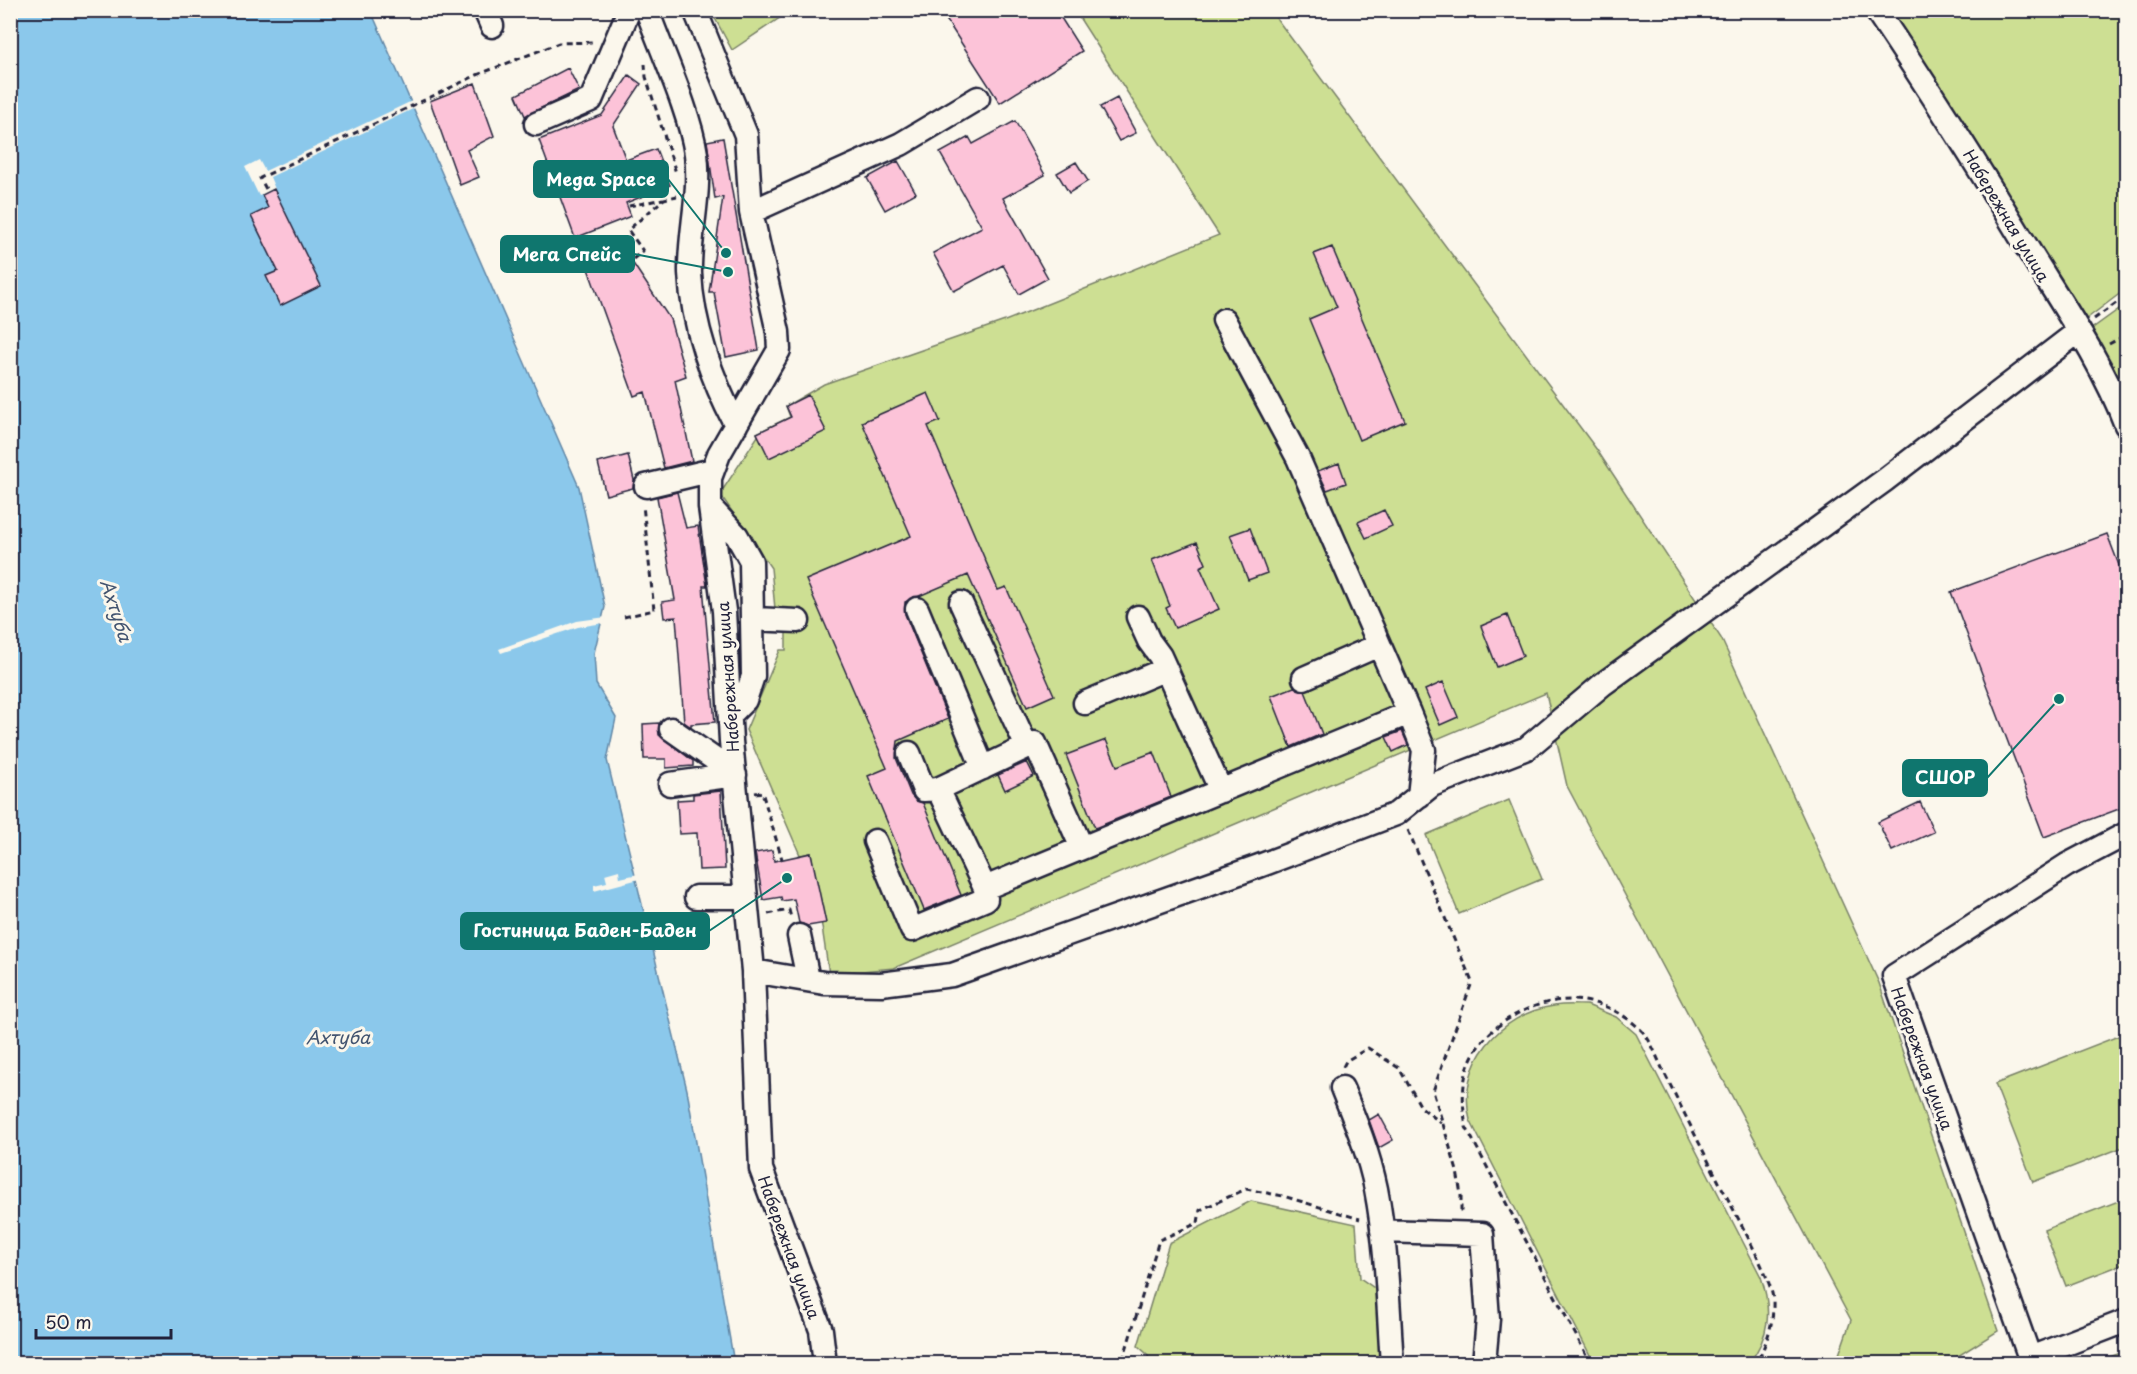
<svg xmlns="http://www.w3.org/2000/svg" width="2137" height="1374" viewBox="0 0 2137 1374" font-family="'Playpen Sans',sans-serif">
  <style>
    .green { fill: #cddf93; stroke: #788067; stroke-width: 1.5 }
    .water { fill: #8bc8eb; stroke: #6186a5; stroke-width: 1.5 }
    .pier { fill: #fbf7ec }
    .building { fill: #fcc3d8; stroke: #22223b; stroke-width: 1.5 }
    .lines { fill: none; stroke-linecap: round; stroke-linejoin: round }
    .minor-casing { stroke: #22223b; stroke-width: 27 }
    .path { stroke: #22223b; stroke-width: 3; stroke-dasharray: 6 4.5; stroke-linecap: butt }
    .minor { stroke: #fbf7ec; stroke-width: 22 }
    .labels { text-anchor: middle; dominant-baseline: central; stroke-width: 6; stroke-linejoin: round; paint-order: stroke }
    .street-label { font-size: 16px; fill: #22223b; stroke: #fbf7ec }
    .water-label { font-size: 18px; font-style: italic; fill: #425470; stroke: #fbf7ec }
    .leader { fill: none; stroke: #0f766e; stroke-width: 2 }
    .callout-dot { fill: #0f766e; stroke: #fbf7ec; stroke-width: 2 }
    .callout { fill: #0f766e; stroke: #0f766e; stroke-width: 2 }
    .callout-label { font-size: 18px; text-anchor: middle; font-weight: bold; fill: #fff }
  </style>
  <rect width="100%" height="100%" fill="#fbf7ec"/>
  <filter id="ink" filterUnits="userSpaceOnUse"><feTurbulence type="fractalNoise" baseFrequency=".0167" numOctaves="2"/><feDisplacementMap in="SourceGraphic" scale="12" xChannelSelector="R" yChannelSelector="G"/><feConvolveMatrix kernelMatrix="1 2 1 2 8 2 1 2 1" color-interpolation-filters="sRGB"/></filter>
  <g filter="url(#ink)">
    <path class="green" d="M711,11h79l-58,39z
      M1075,11h196l326,439 124,188 158,345 119,348 -51,32h-111l15,-43 -284,-534 -21,-93 -652,275 -65,6 -18,-121 -11,2 -54,-125 34,-80h6v-20l-9,-1 -6,-61 -51,-74 38,-58 -1,-3 33,-16 -4,-11 38,-22 181,-63 214,-86z
      M1886,11h240v278l-41,31z
      M2126,304v104l-36,-78z
      M1509,800l33,79 -83,35 -33,-79z
      M1587,1005l29,12 20,17 125,243c11,32 9,59 -12,86h-155l-124,-243c-14,-55 30,-107 84,-114 11,-2 22,-1 33,-1z
      M2126,1033v113l-93,36 -38,-98z
      M2126,1198v65l-60,23 -22,-56z
      M1251,1201l105,23 4,54 17,12 4,73h-230l-4,-9 -9,-8 31,-103z
      M2126,1351v12h-33z"/>
    <path class="water" d="M10,11h361l208,476 26,120 -11,46 2,31 20,34 -9,42 80,330 47,273h-723z"/>
    <path class="pier" d="M414,100l3,7 -147,70 5,12 -16,7 -14,-29 14,-7 6,11z
      M606,617l-2,6 -26,4 -77,26 -2,-4 78,-28z
      M619,870l1,8 18,-4 1,5 -45,12v-6l13,-3 -2,-8z"/>
    <path class="building" d="M940,10h116l26,41 -82,52z
      M568,68l11,22 -54,26 -9,-21z
      M629,75l12,9 -28,42 13,34 30,-11 14,36 -44,18 5,13 -56,22 -36,-98 63,-25z
      M475,83l19,53 -27,14 12,27 -19,8 -30,-84z
      M1117,98l19,35 -17,8 -19,-34z
      M1015,121l30,54 -42,23 45,80 -29,16 -16,-29 -49,26 -21,-38 49,-26 -42,-74 29,-16 4,7z
      M723,138l36,212 -33,7 -12,-65h-5l14,-95 -8,2 -8,-58z
      M898,161l18,32 -31,17 -18,-32z
      M1076,162l12,19 -19,12 -12,-20z
      M274,189l47,97 -41,20 -14,-30 12,-5 -27,-55 17,-8 -6,-13z
      M1332,247l73,174 -46,19 -50,-121 28,-12 -23,-53z
      M632,262l38,57 16,57 -11,4 17,81 -28,7 -19,-76 -11,4 -47,-130z
      M928,393l12,28 -12,5 70,164 8,-3 48,108 -27,12 -59,-132 -63,27v12l43,105 -50,22 -2,17 15,37 5,6 7,2 38,92 -37,15 -56,-134 19,-8 -81,-188 105,-44 -49,-114z
      M808,395l18,36 -57,27 -12,-25 34,-16 -5,-11z
      M628,455l6,25 -1,8 -27,7 -8,-32z
      M1339,463l7,20 -19,7 -9,-19z
      M677,492l9,36 12,-2 9,60h-4l12,136 -24,2v3l-7,-5 -8,-105 -12,1 -2,-16 13,-2 -18,-103z
      M1384,510l8,16 -26,12 -8,-16z
      M1250,528l17,45 -19,7 -18,-45z
      M2107,534l20,52v220l-83,31 -93,-245z
      M1197,542l9,22 -6,3 19,42 -44,19 -9,-20 4,-2 -18,-46z
      M1507,615l16,41 -26,11 -16,-41z
      M1443,682l15,35 -18,8 -15,-35z
      M1294,687l11,4 17,43 -31,13 -20,-51z
      M659,723v12l34,26v5l-27,2v-9h-22l-1,-35z
      M1402,731l6,14 -15,7 -7,-15z
      M1106,740l11,26 37,-14 17,45 -76,31 -29,-73z
      M1027,762l7,14 -29,14 -7,-15z
      M721,791l4,78 -26,1 -2,-37 -18,1 -2,-34 16,-1v-5z
      M1920,802l14,30 -42,19 -14,-29z
      M772,850l2,11 37,-8 15,70 -18,3 -9,-3 -5,-24 -12,2 -1,-4 -18,3 -8,-47z
      M1379,1114l14,26 -14,8 -10,-28z"/>
    <g class="lines">
      <g class="minor-casing">
        <path id="minor" d="M485,10l7,16
          M647,10c15,42 43,102 49,144 5,40 -7,79 -6,119 2,51 22,107 46,152
          M695,10l51,125 5,77 27,120 1,18 -60,104 -9,24v29l14,104 7,130 22,230 8,198 60,161 4,34
          M1876,10c54,80 105,161 155,244 34,55 72,110 95,171
          M536,124l55,-24 38,-90
          M751,212l150,-68 77,-46
          M1224,320l74,138 111,255
          M646,486l67,-16
          M710,507l27,29 14,25 2,115 -8,24 -15,15
          M961,603l66,144
          M917,609l66,159
          M1138,617l11,24 11,15 61,135
          M752,619l46,2
          M1304,678l75,-33
          M1085,703l81,-34
          M671,729l63,44
          M909,753l15,37 14,-1 47,99 424,-175 15,37 -5,46
          M670,784l65,-9
          M938,789l97,-46 47,105
          M875,841l37,89 74,-31 -1,-11
          M696,897h50
          M799,936l9,43
          M753,971l71,12 57,1 71,-9 307,-109 137,-52 36,-29 95,-37 76,-64 282,-204 194,-149
          M1342,1088c13,32 27,66 34,101 11,57 12,116 16,175
          M1382,1231l100,3 6,85 -4,44
          M2030,1358l96,-37
          M2032,1364l-138,-388 173,-111 59,-31"/>
      </g>
      <path class="path" d="M645,64l1,13 30,96
        M266,189l-6,-11 217,-103 82,-32 36,-1
        M629,206l34,-7
        M633,259l10,-8 -15,-21 36,-31 13,-3
        M2094,319l32,-23
        M2109,344l17,-9
        M624,617l30,-7 -11,-105
        M755,793l7,-1 20,67
        M1408,830l64,152 -39,109 24,80 4,24v18
        M768,914l21,-4 2,8
        M1343,1067l3,-6 22,-13 31,20 22,39 20,16
        M1123,1360l36,-120 39,-17 2,-13 46,-21 37,7 77,23
        M1119,1364l9,-5 14,5
        M1591,1364l-125,-237c-7,-41 -2,-74 32,-101 45,-34 102,-37 144,5 9,9 15,27 21,39 18,37 36,73 55,110 12,24 53,96 55,119 1,25 -6,43 -17,65"/>
      <use href="#minor" class="minor"/>
    </g>
  </g>
  <g class="labels">
    <g class="street-label">
      <text transform="translate(2007 215) rotate(59)">Набережная улица</text>
      <text transform="translate(727 677) rotate(-94)">Набережная улица</text>
      <text transform="translate(1923 1058) rotate(70)">Набережная улица</text>
      <text transform="translate(790 1247) rotate(70)">Набережная улица</text>
    </g>
    <g class="water-label">
      <text transform="translate(117 610) rotate(72)">Ахтуба</text>
      <text x="338" y="1036">Ахтуба</text>
    </g>
  </g>
  <path class="leader" d="M726 253L668 179M728 272L634 254M2059 699L1987 778M787 878L709 931"/>
  <g class="callout-dot">
    <circle cx="726" cy="253" r="6"/>
    <circle cx="728" cy="272" r="6"/>
    <circle cx="2059" cy="699" r="6"/>
    <circle cx="787" cy="878" r="6"/>
  </g>
  <g class="callout">
    <rect x="534" y="161" width="134" height="36" rx="6"/>
    <rect x="501" y="236" width="133" height="36" rx="6"/>
    <rect x="1903" y="760" width="84" height="36" rx="6"/>
    <rect x="461" y="913" width="248" height="36" rx="6"/>
  </g>
  <g class="callout-label">
    <text x="601" y="186">Mega Space</text>
    <text x="567" y="261">Мега Спейс</text>
    <text x="1945" y="784">СШОР</text>
    <text x="585" y="937">Гостиница Баден-Баден</text>
  </g>
  <rect width="2137" height="1374" fill="none" stroke="#fbf7ec" stroke-width="36"/>
  <rect x="18" y="18" width="2101" height="1338" fill="none" stroke="#22223b" stroke-width="2" filter="url(#ink)"/>
  <path d="M36 1329v9h135v-9" fill="none" stroke="#22223b" stroke-width="3"/>
  <text x="45" y="1329" font-size="18" fill="#22223b" stroke="#fbf7ec" stroke-width="4.5" paint-order="stroke">50 m</text>
</svg>
